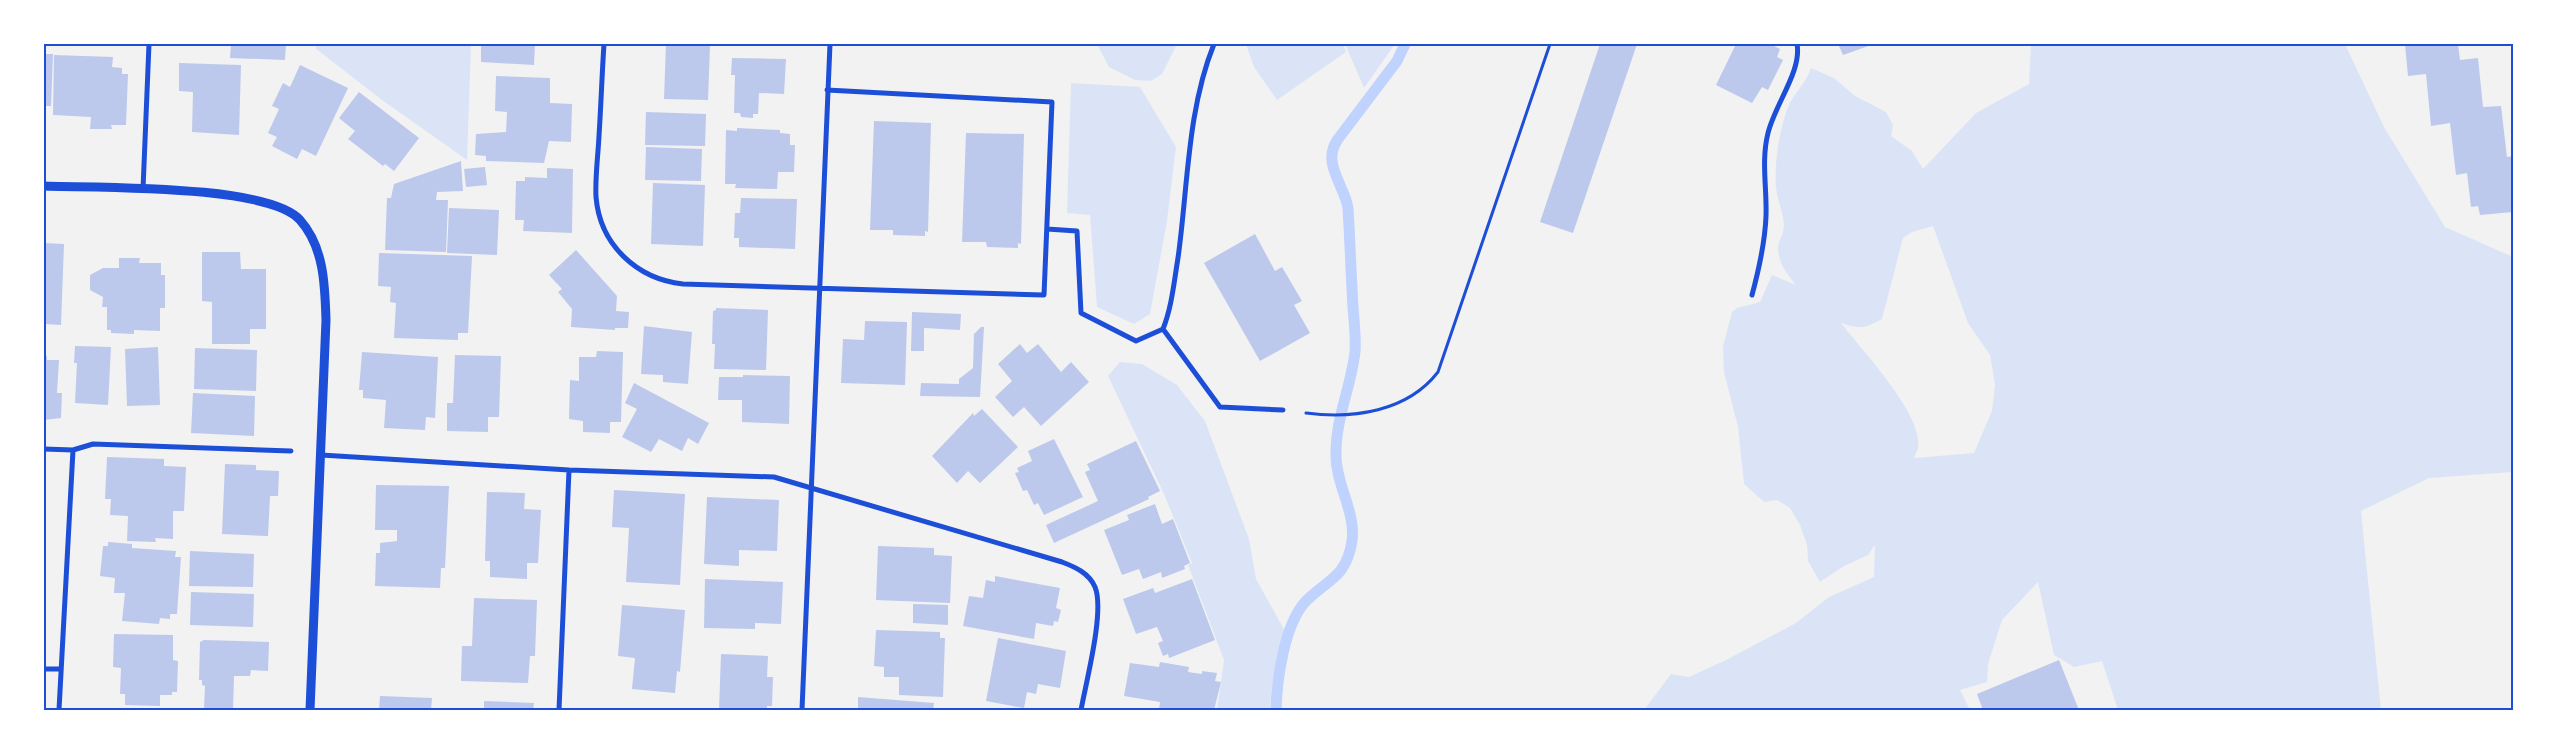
<svg xmlns="http://www.w3.org/2000/svg" width="2557" height="754" viewBox="0 0 2557 754" font-family="'Alegreya Sans',sans-serif">
  <style>
    .green { fill: #dbe4f7; fill-rule: evenodd }
    .lines { fill: none; stroke-linecap: round; stroke-linejoin: round }
    .stream { stroke: #bfd3fe; stroke-width: 11 }
    .building { fill: #bdc9ec }
    .path { stroke: #1d4ed8; stroke-width: 3 }
    .minor { stroke: #1d4ed8; stroke-width: 5 }
    .tertiary { stroke: #1d4ed8; stroke-width: 9 }
    .neatline { fill: none; stroke: #1d4ed8; stroke-width: 2 }
  </style>
  <rect width="100%" height="100%" fill="#f2f2f2"/>
  <path class="green" d="M318,44h153l-4,116 -85,-60 -67,-52z
    M1097,44h80l-15,30 -11,7 -16,-1 -26,-13z
    M1246,44h97l3,8 -69,48 -23,-33z
    M1345,44h50l-31,44z
    M2031,44h314l39,83 61,100 68,30v215l-84,6 -68,33 20,199h-263l-16,-49 -28,6 -20,-12 -16,-73 -36,38 -14,44 -1,18 -27,8 10,20h-326l27,-36 18,3 37,-17 70,-37 33,-26 45,-20 1,-32 -7,10 -24,11 -24,16 -12,-21 -1,-16 -7,-20 -10,-17 -13,-8 -13,2 -20,-18 -6,-57 -14,-55 -1,-26 9,-34 5,-4 23,-6 12,-27 24,10c-9,-11 -18,-22 -18,-38 1,-7 6,-14 6,-22 -1,-13 -7,-25 -8,-38 -2,-24 3,-56 12,-80 6,-14 18,-24 23,-39l23,10 21,18 31,16 7,13 -2,11 21,15 11,18 53,-56 53,-29zM1933,226l35,97 22,32 5,30 -3,26 -18,42 -60,5c1,-3 4,-8 4,-11 5,-33 -57,-98 -77,-124 18,6 23,6 41,-4l21,-81 9,-6z
    M1071,83l69,4 36,60 -9,74 -17,93 -16,10 -37,-17 -7,-92 -23,-2z
    M1120,362l22,2 35,21 28,36 44,118 7,40 29,52c-10,26 -13,52 -15,79h-53l7,-50 -36,-95 4,-2 -28,-69 -56,-118z"/>
  <g class="lines">
    <path class="stream" d="M1276,710c1,-31 8,-84 29,-108 22,-23 41,-23 47,-61 4,-29 -16,-56 -16,-85 -1,-36 15,-69 19,-104 1,-15 -1,-31 -2,-45 -2,-33 -3,-66 -5,-99 -4,-24 -27,-45 -10,-69l59,-78 8,-17"/>
  </g>
  <path class="building" d="M231,44h55l-1,16 -55,-2z
    M481,44h54l-1,21 -53,-3z
    M666,44l44,2 -2,54 -44,-1z
    M1600,44h37l-64,189 -33,-11z
    M1736,44h40l-2,2 6,3 -3,8 6,3 -15,30 -6,-3 -10,16 -36,-18z
    M1838,44h36l-31,11z
    M2405,44h53l2,16 18,-2 5,49 18,-1 6,51 6,-1v56l-33,3 -2,-9 -7,1 -4,-34 -11,2 -6,-52 -19,3 -5,-52 -18,2z
    M44,54h9l-2,52h-7z
    M54,55l59,2 -1,10 10,1v6h6l-2,51h-15l1,4h-22l1,-12 -38,-2z
    M732,58l54,1 -2,35 -25,-1 -1,21h-5v4l-12,-1 -1,-4h-6l1,-38h-4z
    M179,63l62,2 -2,70 -47,-3 1,-40 -14,-1z
    M300,65l48,23 -32,68 -14,-7 -5,10 -25,-13 5,-9 -9,-4 11,-24 -7,-3 11,-23 7,4z
    M496,76l54,2v25l22,1 -1,38 -22,-1 -5,22 -58,-2v-5l-11,-1 1,-21 30,-2 1,-20 -12,-1z
    M359,92l60,46 -25,33 -9,-7 -2,2 -35,-27 7,-8 -16,-13z
    M646,112l60,2 -1,32 -60,-1z
    M874,121l57,2 -3,109 -3,-1v5l-32,-1v-5h-23z
    M737,128l43,2v3l10,1v11h5l-1,27h-16l-1,17 -42,-1 1,-4h-11l1,-54 11,1z
    M966,133l58,1 -3,110 -3,-1v5l-31,-1 -1,-5h-24z
    M646,147l56,2 -1,32 -56,-1z
    M461,161l2,30 -26,1 -1,8h12l-2,52 -61,-2 2,-52h4l3,-14z
    M485,167l2,18 -21,2 -2,-18z
    M547,168l26,1 -1,64 -49,-2 1,-11h-9l1,-39h9v-4l22,1z
    M653,183l52,2 -2,61 -52,-2z
    M741,198l56,1 -2,50 -56,-2v-9h-5l1,-25h5z
    M449,208l50,2 -2,45 -50,-2z
    M1255,234l20,37 7,-4 20,34 -8,4 16,28 -50,28 -56,-98z
    M44,243l20,1 -3,81 -17,-1z
    M576,250l41,46 -1,15 13,1 -1,16h-13v2l-44,-3 1,-18 -14,-17 4,-3 -13,-14z
    M202,252h38l1,17h25v60h-16v15h-38v-42l-10,-1z
    M379,253l93,3 -4,77h-10v7l-64,-2 2,-35 -6,-1 1,-15 -13,-1z
    M119,258h21l-1,5h22v12h4v33h-5v23l-26,-1v4l-23,-1v-3h-4v-23h-5l1,-10 -13,-7v-15l13,-7h16z
    M716,308l52,2 -2,60 -52,-1 1,-25h-3l1,-33 3,-1z
    M912,312l49,2 -1,16 -36,-2v23h-13z
    M865,321l42,1 -2,63 -64,-2 2,-44 21,1z
    M644,326l48,6 -4,52 -25,-2v-7l-22,-1z
    M981,327h3l-4,70 -60,-1 1,-13 38,1v-5l14,-11 1,-34z
    M1020,344l7,9 11,-9 23,28 10,-10 18,20 -48,44 -17,-19 -11,10 -18,-20 17,-16 -14,-17z
    M75,346l36,1 -3,58 -33,-2 2,-40h-3z
    M158,347l2,58 -33,1 -2,-57z
    M195,348l62,2 -1,41 -62,-2z
    M597,351l26,1 -2,70h-11v11l-27,-1v-11l-14,-2 1,-39 9,1v-24h17z
    M362,352l76,5 -3,61 -9,-1 -1,13 -41,-2 2,-28 -23,-2v-8h-4z
    M44,355l3,1v4h12l-2,33h5l-1,25 -17,2z
    M455,355l46,1 -2,61h-11v15l-41,-1v-28h6z
    M743,375l47,1 -1,48 -47,-2v-22h-24l1,-23h24z
    M634,383l75,40 -11,21 -10,-6 -6,13 -23,-12 -8,13 -29,-15 15,-28 -12,-6z
    M193,393l62,3 -1,40 -63,-3z
    M982,409l36,38 -38,36 -12,-12 -11,12 -25,-27 41,-43 1,3z
    M1054,439l29,58 -39,18 -6,-12 -4,2 -7,-15 -4,1 -8,-18 4,-1 -2,-4 15,-7 -4,-10z
    M1136,441l24,50 -12,6 1,2 -95,44 -8,-18 52,-24 -13,-29 5,-2 -3,-6z
    M107,457l57,2v7l22,1 -2,44h-11v28l-18,-1 1,4 -29,-1 1,-25 -18,-1 1,-16h-6z
    M225,464l31,1v5l23,1 -1,25h-8l-2,40 -46,-2z
    M376,485l73,1 -4,82h-4l-1,20 -65,-2 1,-33h4v-10l17,-2v-11h-22z
    M614,490l71,4 -5,91 -54,-3 3,-54 -17,-1z
    M487,492l38,1 -1,16 17,1 -3,53h-11v16l-37,-2v-16h-5z
    M707,497l72,3 -2,51 -38,-1v16l-35,-2z
    M1155,504l7,20 11,-5 17,44 -6,3 1,3 -23,9 -1,-6 -18,7 -4,-10 -17,6 -18,-45 25,-10 -2,-5z
    M108,542l24,2v4l44,3 -1,6h6l-4,57h-7v5l-10,-1 -1,6 -37,-3 3,-28h-11l1,-15 -15,-2 3,-30h5z
    M878,546l56,2v7l18,1 -2,47 -74,-3z
    M190,551l64,3 -1,33 -64,-1z
    M995,576l65,12 -4,20 5,2 -3,12 -4,-1 -1,5 -17,-3 -2,16 -71,-13 6,-30 14,2 3,-18 9,2z
    M705,579l78,3 -2,42 -26,-1v6l-51,-1z
    M1192,579l23,61 -46,18 -1,-4 -5,2 -5,-13 5,-2 -6,-14 -21,7 -13,-35 30,-11 2,5z
    M191,592l63,2 -1,33 -63,-2z
    M474,598l63,2 -2,56h-5l-2,27 -67,-2 1,-35h10z
    M913,604l35,1v20l-35,-2z
    M622,605l63,5 -5,62 -3,-1 -2,22 -43,-4 3,-31 -17,-2z
    M876,630l64,2v6h5l-2,59 -44,-2v-18h-15v-10l-10,-1z
    M114,634l59,1v25l5,1 -1,31h-5v3h-12v11l-35,-1v-11h-5l1,-26 -8,-1z
    M998,638l68,13 -6,37 -22,-4 -2,10 -9,-2 -3,16 -38,-7z
    M204,640l65,2 -1,29 -17,-1 -1,6h-16l-1,34 -29,-1 1,-23 -3,-1v-5h-3l1,-38z
    M721,654l47,2 -1,21h6l-1,29h-5v4h-48z
    M2059,660l20,50h-96l-6,-16z
    M1160,662l29,5 -1,5 14,2v-3l15,2 -2,8 6,1 -7,28h-55l1,-8 -36,-6 6,-33 29,4z
    M380,696l52,2 -1,12h-52z
    M858,697l76,6 -1,7h-75z
    M484,701l50,2 -1,7h-49z"/>
  <g class="lines">
    <path class="path" d="M1306,413c47,6 101,-1 132,-41l112,-328"/>
    <path class="minor" d="M604,44c-2,30 -3,61 -5,92 -1,20 -4,41 -3,61 4,48 41,82 87,87l361,11 8,-193 -225,-12
      M143,189l6,-145
      M1047,229l30,2 4,82 55,28 27,-12c9,-23 11,-47 15,-71 10,-71 9,-147 36,-214
      M1752,295c7,-26 13,-52 14,-79 1,-28 -5,-55 2,-83 7,-29 34,-62 29,-89
      M1163,329l57,78 63,3
      M44,449l29,1 20,-6 198,7
      M321,455l248,15 205,7 288,85c13,5 27,11 33,25 10,24 -9,95 -14,123
      M44,669h17
      M59,710l14,-260
      M559,710l10,-240
      M802,710l28,-666"/>
    <path class="tertiary" d="M44,186c51,2 224,-2 256,34 24,27 25,65 26,100l-16,390"/>
  </g>
  <rect width="2557" height="754" fill="none" stroke="#ffffff" stroke-width="90"/>
  <rect x="45" y="45" width="2467" height="664" class="neatline"/>
</svg>
